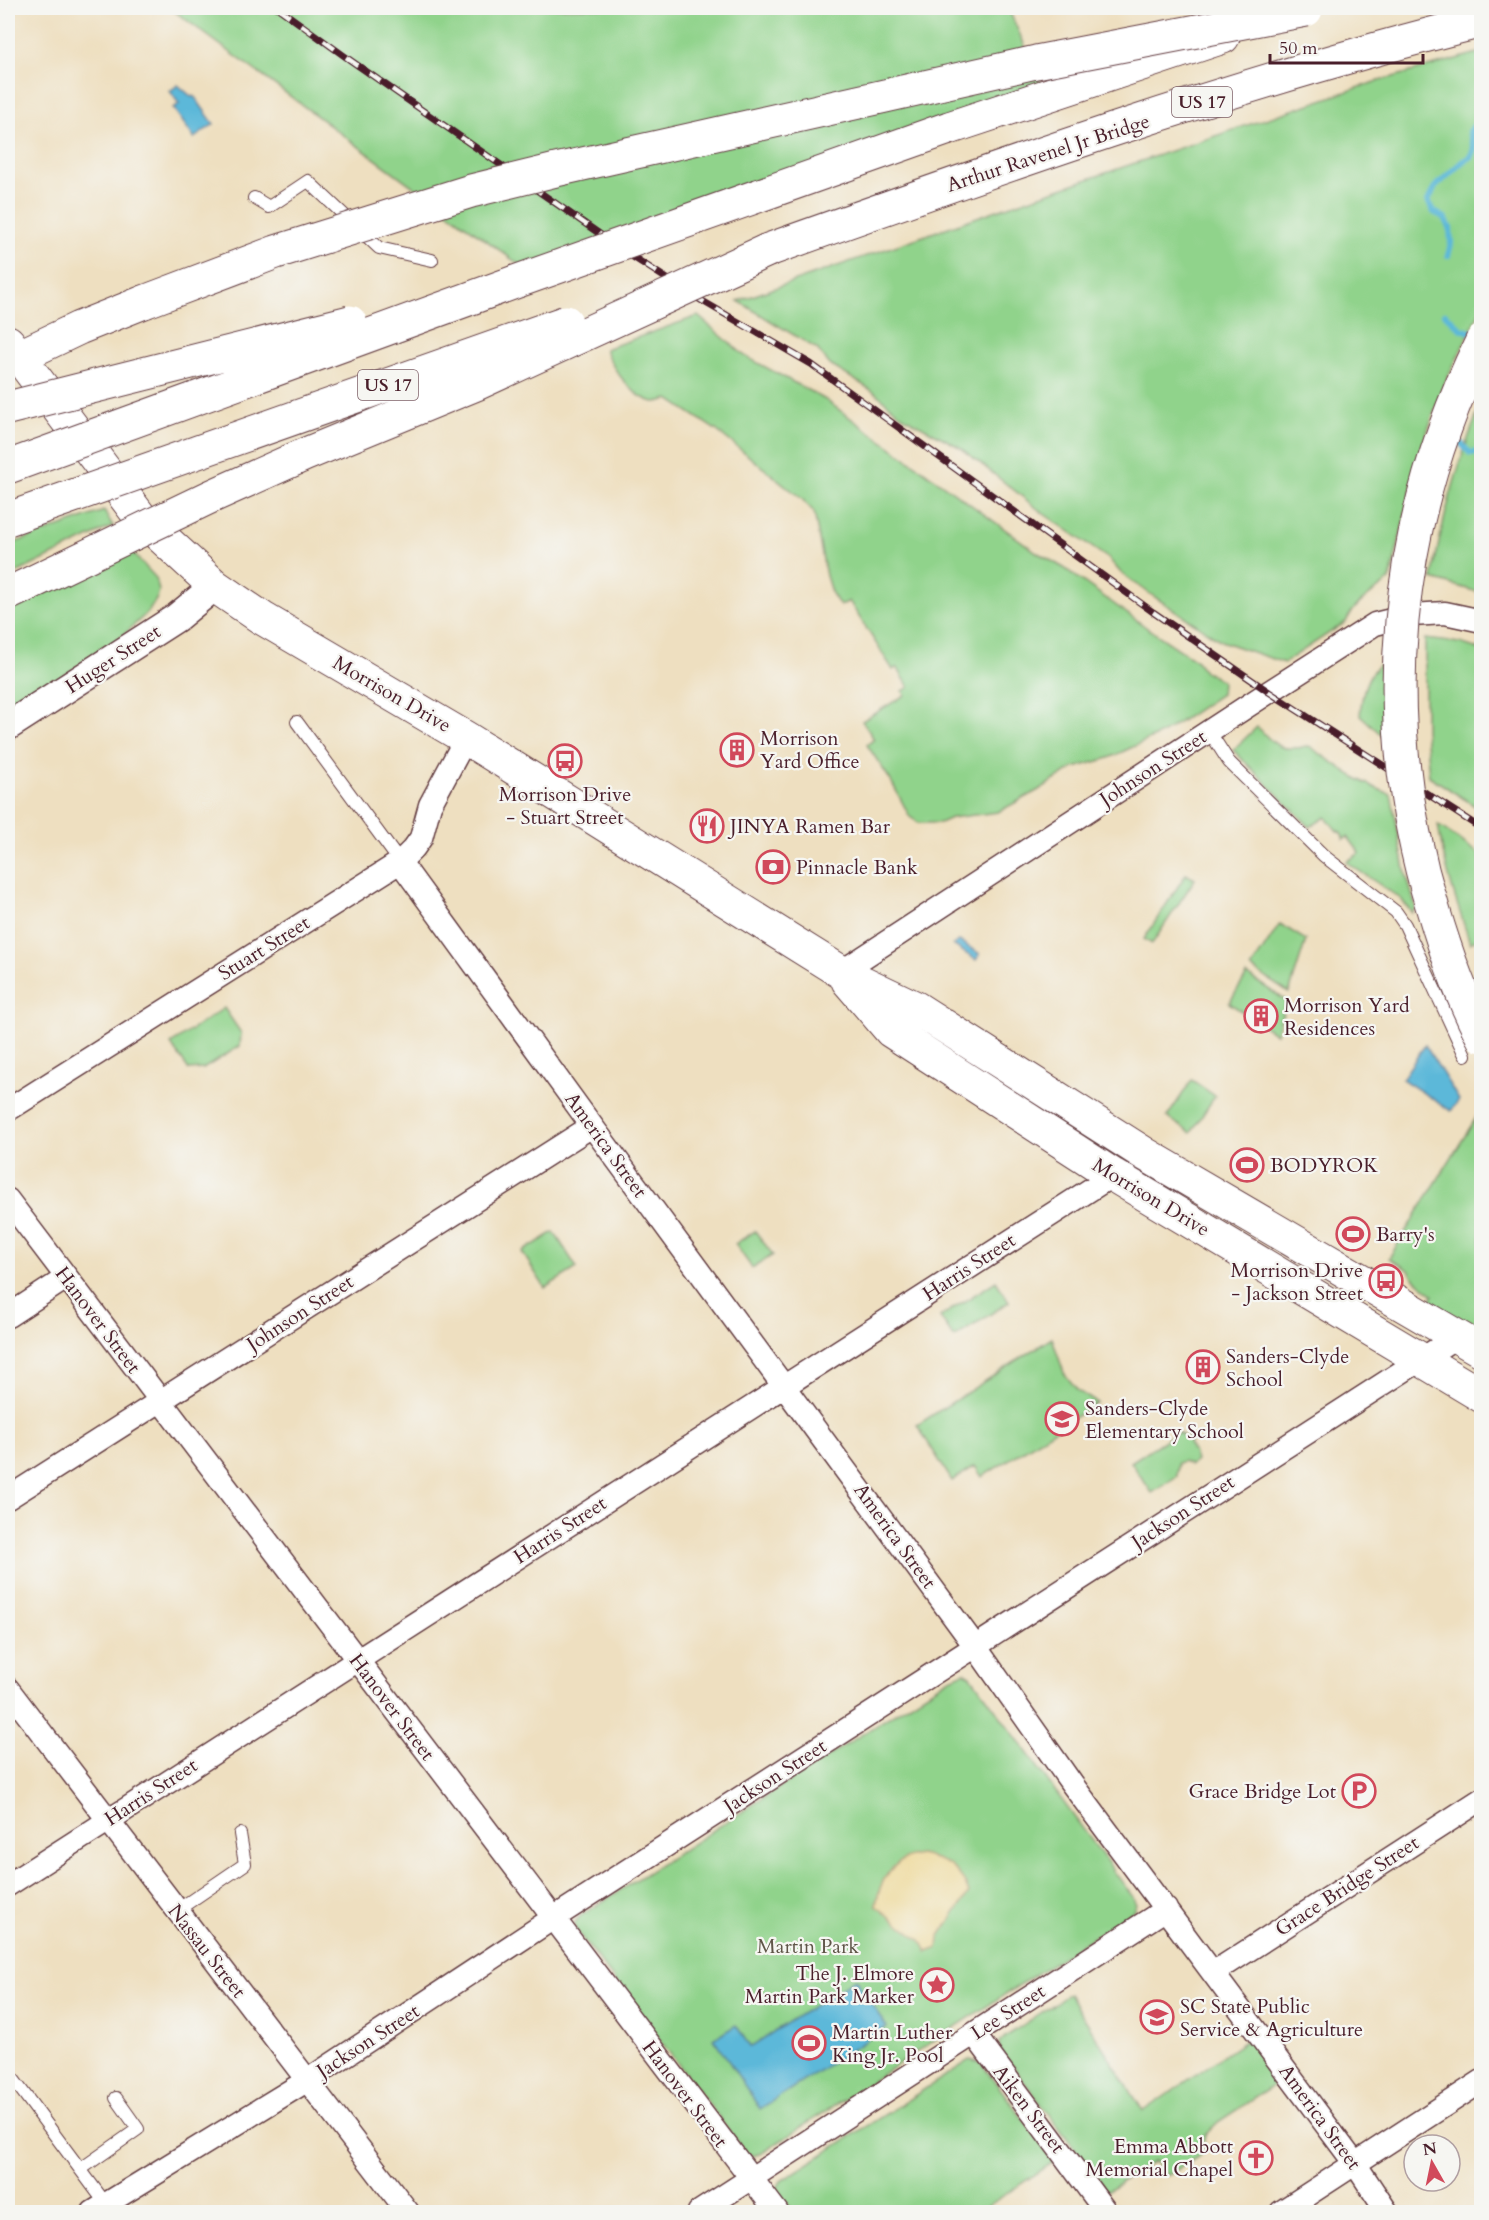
<svg xmlns="http://www.w3.org/2000/svg" width="1489" height="2220" viewBox="0 0 1489 2220" font-family="Cardo,serif">
  <style>
    .green { fill: #90d38b; stroke: #6d795b; stroke-width: 1.5 }
    .sand { fill: #eeda9e; stroke: #9c7c64; stroke-width: 1.5 }
    .water { fill: #5bb8d9; stroke: #526c82; stroke-width: 1.5 }
    .lines { fill: none; stroke-linecap: round; stroke-linejoin: round }
    .stream { stroke: #5bb8d9; stroke-width: 6 }
    .service-casing { stroke: #633c41; stroke-width: 14 }
    .minor-casing { stroke: #633c41; stroke-width: 25 }
    .tertiary-casing { stroke: #633c41; stroke-width: 31 }
    .secondary-casing { stroke: #633c41; stroke-width: 35 }
    .motorway-casing { stroke: #633c41; stroke-width: 35 }
    .service { stroke: #fff; stroke-width: 12 }
    .minor { stroke: #fff; stroke-width: 22 }
    .tertiary { stroke: #fff; stroke-width: 28 }
    .secondary { stroke: #fff; stroke-width: 33 }
    .motorway { stroke: #fff; stroke-width: 33 }
    .rail-casing { stroke: #4a1f2b; stroke-width: 7 }
    .rail { stroke: #f6f6f2; stroke-width: 4.5; stroke-dasharray: 14; stroke-linecap: butt }
    .motorway-bridge-casing { stroke: #633c41; stroke-width: 35; stroke-linecap: butt }
    .motorway-bridge { stroke: #fff; stroke-width: 33 }
    .labels { text-anchor: middle; dominant-baseline: central; stroke-width: 4.5; stroke-linejoin: round; paint-order: stroke }
    .shield { fill: #f6f6f2; stroke: #7e6067; stroke-width: 1.5 }
    .shield-label { font-size: 18px; font-weight: bold; fill: #4a1f2b }
    .street-label { font-size: 20px; fill: #4a1f2b; stroke: #f6f6f2 }
    .poi-label { font-size: 20px; fill: #4a1f2b; stroke: #f6f6f2; text-anchor: start }
    .park-label { font-size: 20px; fill: #5f5548; stroke: #f6f6f2 }
  </style>
  <rect width="100%" height="100%" fill="#f6f6f2"/>
  <filter id="ink" filterUnits="userSpaceOnUse"><feTurbulence type="fractalNoise" baseFrequency=".0167" numOctaves="2"/><feDisplacementMap in="SourceGraphic" scale="12" xChannelSelector="R" yChannelSelector="G"/><feConvolveMatrix kernelMatrix="1 2 1 2 8 2 1 2 1" color-interpolation-filters="sRGB"/></filter>
  <filter id="wash" filterUnits="userSpaceOnUse"><feTurbulence type="fractalNoise" baseFrequency=".008" numOctaves="4" result="noise"/><feDisplacementMap in="SourceGraphic" scale="24" xChannelSelector="R" yChannelSelector="G"/><feGaussianBlur stdDeviation="1.35" result="paint"/><feColorMatrix in="noise" values="0 0 0 0 0 0 0 0 0 0 0 0 0 0 0 0 0 1.4 0 .05"/><feComposite in="paint" operator="in"/></filter>
  <g filter="url(#wash)">
    <rect width="100%" height="100%" fill="#eedfc0"/>
    <path class="green" d="M170,8h838l39,87 -519,176z
      M1481,52v257l-38,78 -18,51 -10,34 -25,108c-16,13 -35,22 -44,42l-62,41 -63,-22 -68,-45 -32,-23 -12,-14 -65,-45 -83,-66 -57,-31 -31,-26 -43,-26 -13,-16 -79,-48 282,-99 352,-119z
      M698,316l47,40 79,43 214,154 26,15 86,62 47,31 7,10 18,10 -1,13 -58,39 -54,25 -35,10 -37,23 -39,21 -47,6 -11,5h-21l-9,-6 -19,-36 -24,-36 7,-6 -12,-18 43,-26 -2,-4 6,-4 -12,-20 -4,3 -44,-69 -9,5 -9,-14 -5,-16 -12,-64 -13,-14 -85,-68 -47,-31c-4,1 -10,3 -14,3 -22,-3 -43,-34 -50,-53z
      M1481,404l1,189h-1l-49,-14c10,-60 26,-118 49,-175z
      M104,511l9,15 -105,51v-32z
      M131,551l25,27 3,13 -2,7 -8,13 -33,31 -101,65 -7,-9v-88z
      M1425,639l35,4 21,7v160l-52,-34 -4,-46z
      M1384,661l-1,33 3,45 -26,-24c2,-20 5,-42 24,-54z
      M1257,727c21,20 22,25 52,19 26,18 51,38 82,48l14,76 11,38 -4,5 -11,-14 -55,-37 14,-9 -12,-16 -4,2 -4,-8 -2,1 -12,-15 -16,10 -77,-77z
      M1438,825l43,30v82l-11,6c-13,-39 -26,-77 -32,-118z
      M1186,874l9,5 -43,65 -8,-5z
      M1280,924l26,16 -17,53 -38,-25z
      M1247,975l40,26 -11,33 -47,-31z
      M224,1008l17,25 -1,13 -37,23 -14,1 -18,-26z
      M1192,1080l23,16 -24,37 -24,-16z
      M1481,1110v224l-53,-29 5,-10 -21,-19 -3,-6 -20,-12z
      M755,1231l18,24 -21,13 -17,-24z
      M554,1232l23,36 -32,20 -23,-36z
      M996,1281l13,21 -55,36 -14,-21z
      M1052,1338l12,35 14,18 19,12 -115,74 -7,-11 -23,15 -35,-56z
      M1177,1432l13,8 -1,5 4,6 3,10 -5,4 -8,-4 -5,2 -1,13 -25,17 -21,-31z
      M964,1672l7,4 162,221 3,7 -3,7 -371,242 -9,3 -7,-3 -171,-224v-7l5,-6 368,-237z
      M1069,1994l74,117 105,-72 31,43 -61,40 -13,13 -4,20 -34,21 -13,-15 -47,30 -107,-141 -1,-7 6,-6z
      M970,2060l11,3 74,98 -76,51h-185l-13,-16 -4,-8 4,-7z"/>
    <path class="sand" d="M920,1855c25,5 40,12 49,38l-30,44 -1,11 -11,4 -6,-12 -45,-34c3,-26 17,-48 44,-51z"/>
    <path class="water" d="M178,85l14,12 2,-1 20,28 -20,14 -21,-30 6,-4 -9,-13z
      M959,941l21,13 -4,6 -23,-15z
      M1425,1045l34,55 -8,11 -49,-32z
      M855,1979l32,48 -127,82 -46,-70 22,-14 14,22z"/>
    <g class="lines">
      <path class="stream" d="M1448,256l3,-13 -1,-15 -5,-10 -11,-6 -6,-11 7,-14 28,-26 7,-4 4,-8 -4,-17 4,-6 8,-2
        M1445,314l16,15 16,5
        M1455,437l15,16 12,-1"/>
    </g>
  </g>
  <g filter="url(#ink)">
    <g class="lines">
      <g class="service-casing">
        <path id="service" d="M254,198l15,9 39,-26 71,67 53,12
          M297,722l103,140
          M1209,731l20,31 95,94 72,56 9,13 60,130
          M176,1911l69,-47 -5,-30
          M8,2072l98,132
          M81,2169l57,-40 -22,-31"/>
      </g>
      <g class="minor-casing">
        <path id="minor" d="M400,862l192,264 383,520 97,138 284,381 31,47
          M841,972l428,-280 106,-68 37,-9 33,-2 37,8
          M8,1110l392,-248 14,-14 7,-10 9,-33 36,-67
          M8,1200l769,1012
          M8,1316l58,-38
          M8,1498l584,-372
          M8,1689l400,523
          M8,1885l1105,-710
          M1213,1973l269,-174
          M974,2034l132,178
          M93,2212l215,-132 244,-161 904,-582
          M699,2212l467,-303
          M1281,2212l201,-131"/>
      </g>
      <g class="tertiary-casing">
        <path id="tertiary" d="M8,726l168,-108 39,-32"/>
      </g>
      <g class="secondary-casing">
        <path id="secondary" d="M8,342l133,176 74,68 47,32 204,120 375,234 75,36 229,146 337,197
          M848,981l43,50 222,144 369,221"/>
      </g>
      <g class="motorway-casing">
        <path id="motorway" d="M949,128l274,-91
          M768,250c235,-84 471,-168 714,-229
          M18,357l61,-29 65,-26"/>
      </g>
      <use href="#service" class="service"/>
      <use href="#minor" class="minor"/>
      <use href="#tertiary" class="tertiary"/>
      <use href="#secondary" class="secondary"/>
      <use href="#motorway" class="motorway"/>
      <g class="rail-casing">
        <path id="rail" d="M278,8l72,52 280,195 62,40 119,69 342,248 116,80 213,137"/>
      </g>
      <use href="#rail" class="rail"/>
      <g class="motorway-bridge-casing">
        <path id="motorway-bridge" d="M144,302l132,-50 195,-61 85,-21 480,-108 270,-52
          M1482,341c-89,182 -108,375 -49,568 13,44 28,87 49,127
          M8,408l342,-86
          M8,467l507,-185 434,-154
          M8,519l558,-197
          M8,594l202,-97 96,-43 170,-70 292,-134"/>
      </g>
      <use href="#motorway-bridge" class="motorway-bridge"/>
    </g>
  </g>
  <defs>
    <g id="building-ring" transform="scale(1.725)"><circle r="9.5" fill="#f6f6f2" stroke="#d1495b" stroke-width="1.5"/><path d="M-4-6H4V6H1V3H-1V6H-4ZM-2.5-4.3h1.7v1.8h-1.7ZM.8-4.3h1.7v1.8H.8ZM-2.5-1h1.7V.8h-1.7ZM.8-1h1.7V.8H.8Z" fill="#d1495b"/></g>
    <g id="bus-ring" transform="scale(1.725)"><circle r="9.5" fill="#f6f6f2" stroke="#d1495b" stroke-width="1.5"/><path d="M-5-6H5V4H4V6H2V4H-2V6H-4V4H-5ZM-3.5-4V0h7V-4ZM-3.5 1.2v1.5H-2V1.2ZM2 1.2v1.5H3.5V1.2Z" fill="#d1495b"/></g>
    <g id="restaurant-ring" transform="scale(1.725)"><circle r="9.5" fill="#f6f6f2" stroke="#d1495b" stroke-width="1.5"/><path d="M-5-6h1v4h1v-4h1v4h1v-4h1v5L-1.5 .5V6h-2V.5L-5-1ZM5-6V6H3V1.5H1.5Q1.5-4 5-6Z" fill="#d1495b"/></g>
    <g id="bank-ring" transform="scale(1.725)"><circle r="9.5" fill="#f6f6f2" stroke="#d1495b" stroke-width="1.5"/><path d="M-6-4H6V4H-6ZM0-2.3a2.3 2.3 0 1 0 0 4.6a2.3 2.3 0 1 0 0-4.6Z" fill="#d1495b"/></g>
    <g id="stadium-ring" transform="scale(1.725)"><circle r="9.5" fill="#f6f6f2" stroke="#d1495b" stroke-width="1.5"/><path d="M0-5a6.5 5 0 1 0 0 10a6.5 5 0 1 0 0-10ZM-3.5-1.8h7v3.6h-7Z" fill="#d1495b"/></g>
    <g id="school-ring" transform="scale(1.725)"><circle r="9.5" fill="#f6f6f2" stroke="#d1495b" stroke-width="1.5"/><path d="M0-5L7-2L0 1L-7-2ZM-4 1L0 2.5L4 1V4Q0 6-4 4Z" fill="#d1495b"/></g>
    <g id="parking-ring" transform="scale(1.725)"><circle r="9.5" fill="#f6f6f2" stroke="#d1495b" stroke-width="1.5"/><path d="M-3.5-5.5H1a3.5 3.5 0 0 1 0 7H-1V5.5H-3.5ZM-1-3.4V-.6H.8a1.4 1.4 0 0 0 0-2.8Z" fill="#d1495b"/></g>
    <g id="sight-ring" transform="scale(1.725)"><circle r="9.5" fill="#f6f6f2" stroke="#d1495b" stroke-width="1.5"/><path d="M0-6L1.8-2.2L6-1.7L2.9 1.2L3.7 5.4L0 3.3L-3.7 5.4L-2.9 1.2L-6-1.7L-1.8-2.2Z" fill="#d1495b"/></g>
    <g id="university-ring" transform="scale(1.725)"><circle r="9.5" fill="#f6f6f2" stroke="#d1495b" stroke-width="1.5"/><path d="M0-5L7-2L0 1L-7-2ZM-4 1L0 2.5L4 1V4Q0 6-4 4Z" fill="#d1495b"/></g>
    <g id="church-ring" transform="scale(1.725)"><circle r="9.5" fill="#f6f6f2" stroke="#d1495b" stroke-width="1.5"/><path d="M-1.2-6h2.4v3.5h3.3v2.4h-3.3V6h-2.4V-.1h-3.3v-2.4h3.3Z" fill="#d1495b"/></g>
  </defs>
  <g fill-rule="evenodd">
    <use href="#building-ring" x="737" y="750"/>
    <use href="#bus-ring" x="565" y="761"/>
    <use href="#restaurant-ring" x="707" y="826"/>
    <use href="#bank-ring" x="773" y="867"/>
    <use href="#building-ring" x="1261" y="1016"/>
    <use href="#stadium-ring" x="1247" y="1165"/>
    <use href="#stadium-ring" x="1353" y="1234"/>
    <use href="#bus-ring" x="1386" y="1281"/>
    <use href="#building-ring" x="1203" y="1367"/>
    <use href="#school-ring" x="1062" y="1419"/>
    <use href="#parking-ring" x="1359" y="1791"/>
    <use href="#sight-ring" x="937" y="1985"/>
    <use href="#university-ring" x="1157" y="2017"/>
    <use href="#stadium-ring" x="809" y="2043"/>
    <use href="#church-ring" x="1256" y="2158"/>
  </g>
  <g class="labels">
    <g class="shield">
      <rect x="1172" y="87" width="60" height="30" rx="4.5"/>
      <rect x="358" y="370" width="60" height="30" rx="4.5"/>
    </g>
    <g class="shield-label">
      <text x="1202" y="102">US 17</text>
      <text x="388" y="385">US 17</text>
    </g>
    <g class="street-label">
      <text transform="translate(1048 153) rotate(-18)">Arthur Ravenel Jr Bridge</text>
      <text transform="translate(113 659) rotate(-33)">Huger Street</text>
      <text transform="translate(392 694) rotate(30)">Morrison Drive</text>
      <text transform="translate(1153 768) rotate(-33)">Johnson Street</text>
      <text transform="translate(264 948) rotate(-32)">Stuart Street</text>
      <text transform="translate(606 1145) rotate(54)">America Street</text>
      <text transform="translate(1151 1197) rotate(31)">Morrison Drive</text>
      <text transform="translate(969 1267) rotate(-33)">Harris Street</text>
      <text transform="translate(300 1313) rotate(-33)">Johnson Street</text>
      <text transform="translate(98 1320) rotate(53)">Hanover Street</text>
      <text transform="translate(1183 1512) rotate(-33)">Jackson Street</text>
      <text transform="translate(560 1530) rotate(-33)">Harris Street</text>
      <text transform="translate(895 1536) rotate(54)">America Street</text>
      <text transform="translate(392 1707) rotate(53)">Hanover Street</text>
      <text transform="translate(775 1776) rotate(-33)">Jackson Street</text>
      <text transform="translate(151 1792) rotate(-33)">Harris Street</text>
      <text transform="translate(1347 1886) rotate(-33)">Grace Bridge Street</text>
      <text transform="translate(207 1951) rotate(52)">Nassau Street</text>
      <text transform="translate(1008 2012) rotate(-33)">Lee Street</text>
      <text transform="translate(368 2041) rotate(-33)">Jackson Street</text>
      <text transform="translate(685 2094) rotate(53)">Hanover Street</text>
      <text transform="translate(1029 2109) rotate(53)">Aiken Street</text>
      <text transform="translate(1320 2117) rotate(54)">America Street</text>
    </g>
    <g class="poi-label">
      <text x="760" y="738">Morrison<tspan x="760" dy="23">Yard Office</tspan></text>
      <text x="565" y="794" text-anchor="middle">Morrison Drive<tspan x="565" dy="23">- Stuart Street</tspan></text>
      <text x="730" y="826">JINYA Ramen Bar</text>
      <text x="796" y="867">Pinnacle Bank</text>
      <text x="1284" y="1005">Morrison Yard<tspan x="1284" dy="23">Residences</tspan></text>
      <text x="1270" y="1165">BODYROK</text>
      <text x="1376" y="1234">Barry's</text>
      <text x="1363" y="1270" text-anchor="end">Morrison Drive<tspan x="1363" dy="23">- Jackson Street</tspan></text>
      <text x="1226" y="1356">Sanders-Clyde<tspan x="1226" dy="23">School</tspan></text>
      <text x="1085" y="1408">Sanders-Clyde<tspan x="1085" dy="23">Elementary School</tspan></text>
      <text x="1336" y="1791" text-anchor="end">Grace Bridge Lot</text>
      <text x="914" y="1973" text-anchor="end">The J. Elmore<tspan x="914" dy="23">Martin Park Marker</tspan></text>
      <text x="1180" y="2006">SC State Public<tspan x="1180" dy="23">Service &amp; Agriculture</tspan></text>
      <text x="832" y="2032">Martin Luther<tspan x="832" dy="23">King Jr. Pool</tspan></text>
      <text x="1233" y="2146" text-anchor="end">Emma Abbott<tspan x="1233" dy="23">Memorial Chapel</tspan></text>
    </g>
    <g class="park-label">
      <text x="808" y="1946">Martin Park</text>
    </g>
  </g>
  <rect width="1489" height="2220" fill="none" stroke="#f6f6f2" stroke-width="30"/>
  <g transform="translate(1432 2163) rotate(351)"><circle r="28" fill="#f6f6f2" stroke="#b1a0a2" stroke-width="1.5"/>
  <path d="M0-4.5L10 22L0 15L-10 22Z" fill="#d1495b"/>
  <text y="-9" font-size="16" font-weight="bold" text-anchor="middle" fill="#4a1f2b">N</text>
  </g>
  <path d="M1270 54v9h153v-9" fill="none" stroke="#4a1f2b" stroke-width="3"/>
  <text x="1279" y="54" font-size="18" fill="#4a1f2b" stroke="#f6f6f2" stroke-width="4.5" paint-order="stroke">50 m</text>
</svg>
